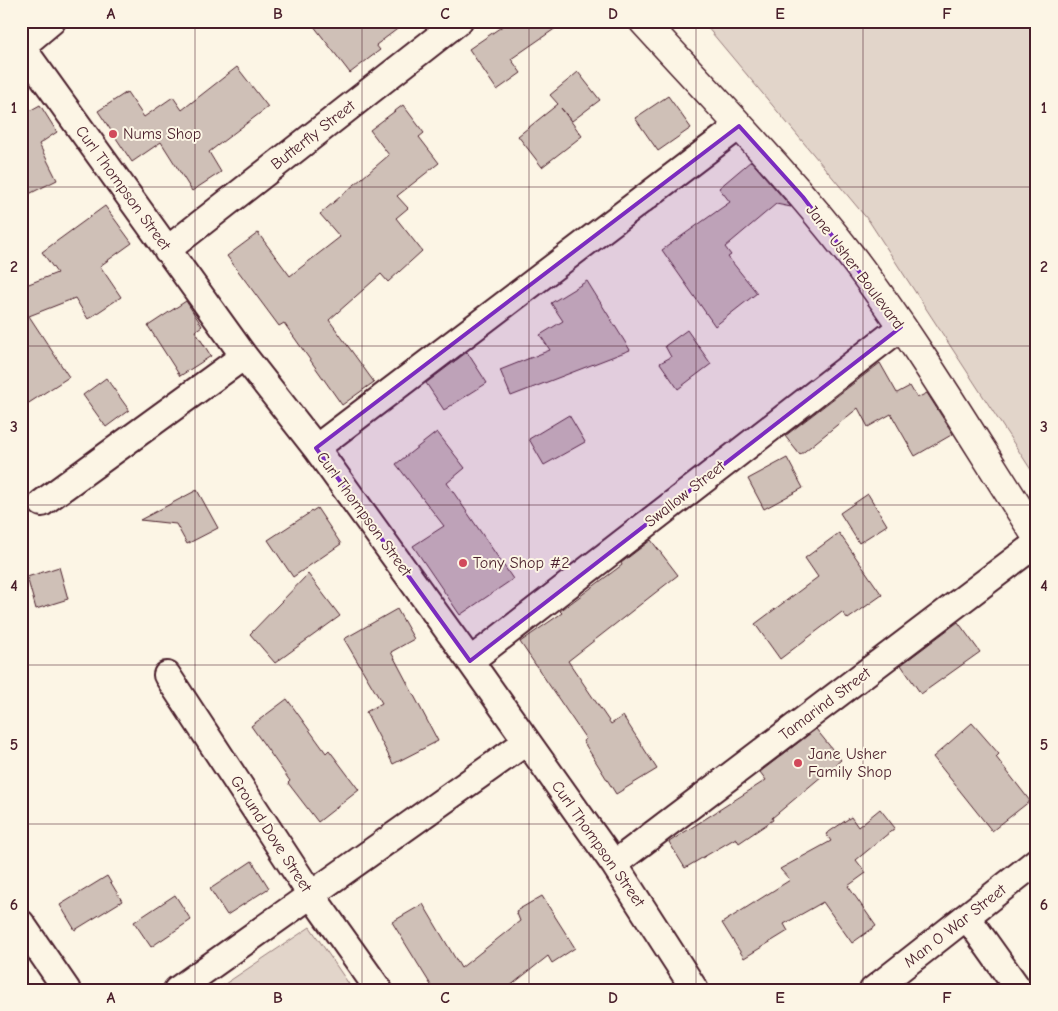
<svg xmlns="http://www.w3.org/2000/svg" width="1058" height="1011" viewBox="0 0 1058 1011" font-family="'Comic Neue',sans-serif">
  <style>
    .green { fill: #e2d5ca; stroke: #967a7a }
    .building { fill: #cfc0b7; stroke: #4a1f2b }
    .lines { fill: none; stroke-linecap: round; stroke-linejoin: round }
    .street-casing { stroke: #4a1f2b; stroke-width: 30 }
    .secondary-casing { stroke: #4a1f2b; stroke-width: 31 }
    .street { stroke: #fcf5e5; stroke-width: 26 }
    .secondary { stroke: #fcf5e5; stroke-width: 28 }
    .marked { fill: #7b2cbf; fill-opacity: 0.2; stroke: #7b2cbf; stroke-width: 4; stroke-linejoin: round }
    .grid { fill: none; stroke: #4a1f2b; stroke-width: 1; stroke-opacity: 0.55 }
    .poi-dot { fill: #d1495b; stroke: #fcf5e5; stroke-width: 2 }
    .labels { text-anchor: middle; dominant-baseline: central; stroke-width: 4; stroke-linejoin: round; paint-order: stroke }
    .poi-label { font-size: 16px; fill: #4a1f2b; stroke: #fcf5e5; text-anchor: start }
    .street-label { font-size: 16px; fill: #4a1f2b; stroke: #fcf5e5 }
    .neatline { fill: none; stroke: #4a1f2b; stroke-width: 2 }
    .grid-label { font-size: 16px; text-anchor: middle; font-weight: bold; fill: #4a1f2b }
  </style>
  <rect width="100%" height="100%" fill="#fcf5e5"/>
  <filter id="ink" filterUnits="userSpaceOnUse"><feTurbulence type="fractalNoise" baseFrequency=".02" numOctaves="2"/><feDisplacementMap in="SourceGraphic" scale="10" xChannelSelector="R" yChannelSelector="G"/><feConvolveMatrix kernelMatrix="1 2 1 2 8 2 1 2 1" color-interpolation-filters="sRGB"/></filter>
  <g filter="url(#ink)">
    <path class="green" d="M702,21h335v458l-168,-258z
      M310,927l43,63h-137z"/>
    <path class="building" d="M310,21h98l-32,24 4,5 -30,23z
      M510,21h56l-55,38 10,14 -24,17 -28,-41z
      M237,67l31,40 -59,45 12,20 -29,19 -31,-49 -29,20 -34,-51 29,-19 17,25 29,-20 9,13z
      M578,72l22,28 -28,21 -11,-13 21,28 -40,31 -24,-31 40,-32 -8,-9z
      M668,96l23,32 -33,23 -23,-33z
      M40,105l17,27 -18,12 18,36 -36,18v-90l3,6z
      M403,105l21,28 -5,4 20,26 -42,33 11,12 -12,10 26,33 -34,31 -7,-8 -52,46 45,62 -32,23 -58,-82 -5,3 -52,-70 31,-23 32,43 50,-39 -20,-23 69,-59 -19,-25z
      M751,161l40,46 -15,-3 -51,43 6,8 -3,2 29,36 -42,33 -53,-76 68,-48 -11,-14z
      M105,206l27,37 -32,23 21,31 -33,22 -13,-21 -46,18 40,61 -48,31v-121l36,-14 -15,-21z
      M587,281l43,69 -119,46 -11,-26 50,-20 -10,-15 23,-14 -12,-18z
      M186,301l16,25 -7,5 16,25 -31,20 -32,-50z
      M687,330l24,34 -33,25 -18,-26 11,-6 -6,-11z
      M467,352l20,31 -43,27 -18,-27z
      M880,363l17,30 13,-7 7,12 10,-5 26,41 -38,22 -24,-42 -23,13 -10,-19 -58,47 -15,-19z
      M106,378l23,32 -23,17 -23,-32z
      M569,415l16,27 -41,23 -15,-26z
      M437,432l28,36 -18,15 66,96 -53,36 -47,-69 31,-20 -48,-62z
      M787,458l16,30 -39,21 -16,-30z
      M197,490l21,38 -31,16 -11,-20 -36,-4z
      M868,494l19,31 -28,18 -19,-30z
      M317,508l24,36 -48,33 -25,-37z
      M839,533l43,62 -34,24 -6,-7 -62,47 -25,-35 63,-47 -13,-19z
      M651,540l27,35 -110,86 43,63 12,-8 34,53 -41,25 -33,-53 3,-2 -66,-97 42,-29 -2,-2 62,-46 -1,-2z
      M59,567l9,32 -32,10 -9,-32z
      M308,574l32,42 -65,47 -25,-29z
      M397,609l17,30 -23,13 47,89 -45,23 -27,-52 16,-9 -38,-64z
      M958,622l22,30 -59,42 -20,-29z
      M287,699l39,54 3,-3 30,40 -41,32 -30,-39 2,-2 -39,-55z
      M972,723l27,31 -3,3 34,44 -38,30 -59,-74z
      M816,729l25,31 -69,58 1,2 -34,23 -3,-5 -51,30 -16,-26 97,-62 -6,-8z
      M880,809l15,19 -39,32 10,13 -18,13 28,40 -24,17 -29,-41 -39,22 4,7 -44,27 -22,-35 68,-43 -10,-11 51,-28 -5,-7 25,-17 7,10z
      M252,861l17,27 -42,27 -17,-26z
      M107,876l15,25 -47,29 -15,-25z
      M175,895l16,25 -40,27 -17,-25z
      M542,896l33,52 -23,15 -4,-7 -43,34h-71l-42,-68 31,-18 38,64 59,-47 -4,-10z"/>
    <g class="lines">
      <g class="street-casing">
        <path id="street" d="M21,46l223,310 72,92 154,213 144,203 81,126
          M21,47l31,-26
          M167,250l292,-229
          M316,448l423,-322
          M42,503l202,-147
          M470,661l431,-334
          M167,675l143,218 69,97
          M614,864l423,-321
          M967,917l52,73
          M21,923l46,67
          M177,990l349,-248
          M873,990l164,-129"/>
      </g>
      <g class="secondary-casing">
        <path id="secondary" d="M643,21c70,77 144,152 208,235 68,89 125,187 186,281"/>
      </g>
      <use href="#street" class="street"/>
      <use href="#secondary" class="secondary"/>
    </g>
  </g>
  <path class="marked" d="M739,126l64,71 98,130 -431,334 -154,-213z"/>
  <path class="grid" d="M195,21v969M362,21v969M529,21v969M696,21v969M863,21v969M21,187h1016M21,346h1016M21,505h1016M21,665h1016M21,824h1016"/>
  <g class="poi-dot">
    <circle cx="113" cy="134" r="5"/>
    <circle cx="463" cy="563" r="5"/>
    <circle cx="798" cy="763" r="5"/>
  </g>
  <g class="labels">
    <g class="poi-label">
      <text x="123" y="134">Nums Shop</text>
      <text x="473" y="563">Tony Shop #2</text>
      <text x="808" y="754">Jane Usher<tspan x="808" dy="18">Family Shop</tspan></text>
    </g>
    <g class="street-label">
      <text transform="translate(313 135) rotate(-38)">Butterfly Street</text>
      <text transform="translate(123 188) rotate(54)">Curl Thompson Street</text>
      <text transform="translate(855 267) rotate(53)">Jane Usher Boulevard</text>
      <text transform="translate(685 494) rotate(-38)">Swallow Street</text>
      <text transform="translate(364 514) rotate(54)">Curl Thompson Street</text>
      <text transform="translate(825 704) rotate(-37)">Tamarind Street</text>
      <text transform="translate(271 834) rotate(57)">Ground Dove Street</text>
      <text transform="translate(598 844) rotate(55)">Curl Thompson Street</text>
      <text transform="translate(955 926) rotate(-38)">Man O War Street</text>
    </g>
  </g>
  <rect width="1058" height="1011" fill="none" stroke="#fcf5e5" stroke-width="55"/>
  <rect x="28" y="28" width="1002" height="956" class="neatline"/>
  <g class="grid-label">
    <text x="111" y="19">A</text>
    <text x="278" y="19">B</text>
    <text x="445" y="19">C</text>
    <text x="613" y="19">D</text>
    <text x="780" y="19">E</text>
    <text x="947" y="19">F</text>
    <text x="14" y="113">1</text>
    <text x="1044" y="113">1</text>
    <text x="14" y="272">2</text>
    <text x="1044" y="272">2</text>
    <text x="14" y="432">3</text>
    <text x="1044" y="432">3</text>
    <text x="14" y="591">4</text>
    <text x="1044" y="591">4</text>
    <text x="14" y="750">5</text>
    <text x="1044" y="750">5</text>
    <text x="14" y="910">6</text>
    <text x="1044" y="910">6</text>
    <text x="111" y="1003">A</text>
    <text x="278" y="1003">B</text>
    <text x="445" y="1003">C</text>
    <text x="613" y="1003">D</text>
    <text x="780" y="1003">E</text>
    <text x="947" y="1003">F</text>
  </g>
</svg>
